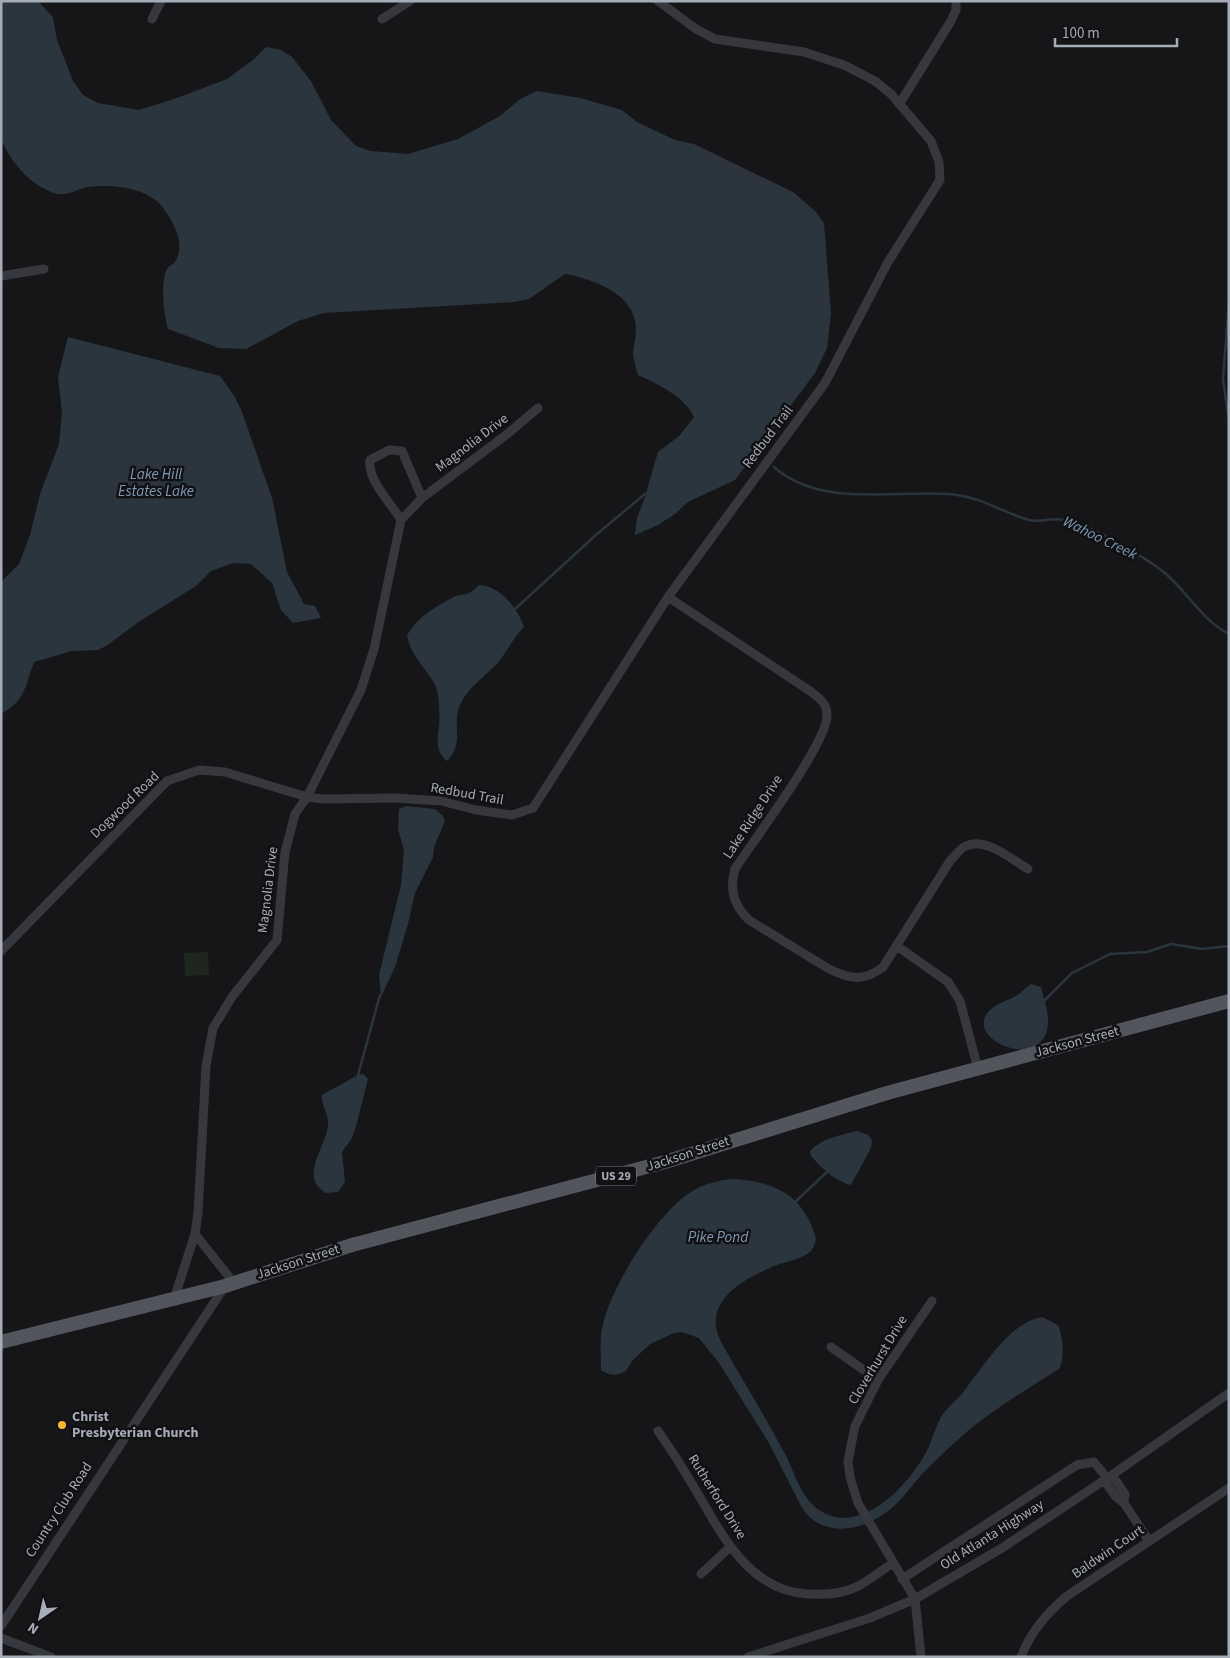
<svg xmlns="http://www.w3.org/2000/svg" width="1230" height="1658" viewBox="0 0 1230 1658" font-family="'Source Sans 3',sans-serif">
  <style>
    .green { fill: #1e261f }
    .water { fill: #2b353d }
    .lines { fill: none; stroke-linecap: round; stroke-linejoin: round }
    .stream { stroke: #2b353d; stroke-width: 2.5 }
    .street { stroke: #37383d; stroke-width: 9 }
    .primary { stroke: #53555c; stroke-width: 14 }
    .poi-dot { fill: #fab82c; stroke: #111113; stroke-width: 2 }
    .labels { text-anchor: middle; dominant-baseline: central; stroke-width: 5; stroke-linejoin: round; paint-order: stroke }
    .shield { fill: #111113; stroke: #7a7e87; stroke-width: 1 }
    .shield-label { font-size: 12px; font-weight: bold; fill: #a7acb9 }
    .street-label { font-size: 14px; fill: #a7acb9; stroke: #111113 }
    .poi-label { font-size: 14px; font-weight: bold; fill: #a7acb9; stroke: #111113; text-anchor: start }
    .water-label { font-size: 15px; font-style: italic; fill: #7d9ab5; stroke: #111113 }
  </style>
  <rect width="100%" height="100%" fill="#161618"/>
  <path class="green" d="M208,952l1,23 -24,1 -1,-23z"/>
  <path class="water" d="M1,1h37l15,16 4,23 16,41 10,14 15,8 41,7 35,-11 53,-20 26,-19 13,-13 15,3 11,7 19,24 20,39 25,26 15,5 37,3 50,-15 42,-23 20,-17 17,-8 43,7 42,12 15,12 38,18 19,4 99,48 23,20 8,11 7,90 -4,35 -12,25 -80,107 -47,22 -13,12 -17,11 -23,10 2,-17 7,-18 14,-48 21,-16 15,-19c-9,-20 -36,-33 -56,-42 -2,-8 -5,-16 -5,-23 1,-8 3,-16 3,-23 0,-35 -43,-50 -71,-55l-36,25 -15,3 -190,11 -26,8 -52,28 -27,-1 -51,-19c-4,-12 -8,-48 -1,-60 1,-3 6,-4 8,-7 11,-17 -1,-39 -11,-53 -16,-22 -51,-25 -77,-22 -9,2 -19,9 -29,7 -25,-6 -46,-30 -56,-53 -2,-8 -1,-24 -1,-34 0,-35 0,-70 0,-106z
    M68,337l152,39 15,21 7,15 30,86 15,74 17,32 11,2 6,12 -28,5 -12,-13 -9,-27 -21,-19 -18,-1 -22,8 -15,15 -56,35 -34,25 -8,4 -26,1 -38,11c-9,24 -8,38 -33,52v-132l18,-18 11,-29 10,-41 19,-50 3,-32 -4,-35z
    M479,585c21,1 39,23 45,42 -11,11 -17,25 -27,37 -12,12 -29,24 -36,39 -11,21 5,39 -14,58 -13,-11 -9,-21 -8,-36 1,-10 0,-21 -1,-31 -4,-20 -26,-33 -31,-58 8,-17 29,-30 45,-38 12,-7 12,2 27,-13z
    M406,806l29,3 8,7 2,5 -11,26 -1,10 -18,36 -7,31 -13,43 -14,30 -2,-22 22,-90 3,-35 -6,-21 1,-20z
    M1031,984l10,3c3,12 8,25 7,37 -4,46 -75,20 -63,-7 7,-14 22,-15 34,-23 4,-3 7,-7 12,-10z
    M363,1074l5,5 -12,47 -4,12 -10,14 3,30 -7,10 -12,1c-28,-15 0,-46 2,-68 1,-11 -7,-20 -6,-30l36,-20z
    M857,1131l11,4 4,5 -1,8 -20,37c-16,-4 -29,-16 -40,-29l-1,-5c12,-13 31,-16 47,-20z
    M735,1179c41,3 69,17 81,59 -1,5 -2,10 -6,14 -9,7 -25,10 -36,14 -32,14 -73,36 -53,76 21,37 44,74 64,112 9,17 14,38 29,52 39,34 87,-13 107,-45 9,-13 12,-28 19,-42 5,-10 17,-19 24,-28 20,-25 45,-68 78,-74l16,8c5,11 7,35 1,44 -31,19 -61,38 -89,60 -15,13 -30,27 -45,42 -10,10 -19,24 -30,34 -25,24 -70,37 -93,3l-33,-65 -50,-80 -20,-25 -17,-6 -8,1 -24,11 -18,17 -6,10c-9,5 -16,5 -25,-1 0,-12 -1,-24 0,-35 4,-40 52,-115 84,-139 15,-11 31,-16 50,-17z"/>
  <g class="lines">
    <path class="stream" d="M1229,302l-6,77 6,42
      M774,467c46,41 119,23 176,27 32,3 51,18 79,26 12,3 25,-4 41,1 24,7 77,37 96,53 22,19 37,47 63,60
      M515,609l82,-75 48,-40
      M1044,1001l28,-28 38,-19 37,-2 24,-8 31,5 27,-3
      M358,1075l22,-80
      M796,1201l31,-29"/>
    <path class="street" d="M152,19l9,-18
      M382,19l28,-18
      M900,103l51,-82 5,-11v-9
      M1,276l43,-7
      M401,520c-10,-17 -34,-40 -31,-60l19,-10 13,1 20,47
      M668,597l142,94c9,7 17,12 17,24 1,27 -74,126 -92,154 -6,20 -1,37 14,51l80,49c21,10 35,13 54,-2l67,-106c4,-4 9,-11 14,-14 20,-12 47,12 64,22
      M897,946l51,36 12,19 18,68
      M1,951l166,-170 32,-11 26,2 82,25 16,2 72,-1 46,3 35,9 36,5 21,-7 135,-211 157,-214 63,-121 52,-82 -1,-18 -8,-21 -40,-47 -16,-13 -31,-16 -40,-13 -89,-13 -19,-10 -38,-28
      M195,1234l39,49
      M174,1299l21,-65 3,-21 8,-147 7,-38 19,-31 45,-57 8,-88 10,-38 12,-17 54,-107 13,-41 27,-129 21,-22 84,-63 32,-27
      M831,1347l47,33
      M658,1431c12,17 23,34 33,51 28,47 56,110 118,112 16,1 31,0 45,-6 14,-6 26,-17 39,-25
      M1112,1475l13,19 -1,9
      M1104,1480l12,17 8,6 25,38
      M701,1574l29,-27
      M902,1579l175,-114 17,-3 13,16
      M1,1626l224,-340
      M1,1638l50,19
      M748,1657l122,-39 45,-19 87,-51 110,-73 117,-82
      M921,1657l-6,-58 -57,-96 -8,-26 -2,-16 7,-35 23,-46 54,-79
      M1021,1657c10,-26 26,-44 46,-61l162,-108"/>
    <path class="primary" d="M1,1342l224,-56 127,-41 313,-83 222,-69 342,-92"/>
  </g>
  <circle class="poi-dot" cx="62" cy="1425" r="5"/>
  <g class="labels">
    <rect class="shield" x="596" y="1166.5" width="40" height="19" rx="4"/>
    <g class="shield-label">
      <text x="616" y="1176">US 29</text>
    </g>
    <g class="street-label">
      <text transform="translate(768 437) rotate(-53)">Redbud Trail</text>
      <text transform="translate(472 443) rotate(-37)">Magnolia Drive</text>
      <text transform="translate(467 794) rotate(10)">Redbud Trail</text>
      <text transform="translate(125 805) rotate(-44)">Dogwood Road</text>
      <text transform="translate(753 817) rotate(-57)">Lake Ridge Drive</text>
      <text transform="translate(268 890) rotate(-83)">Magnolia Drive</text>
      <text transform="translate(1077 1042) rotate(-15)">Jackson Street</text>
      <text transform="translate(688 1154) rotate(-18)">Jackson Street</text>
      <text transform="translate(298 1262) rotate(-18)">Jackson Street</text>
      <text transform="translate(878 1360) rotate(-59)">Cloverhurst Drive</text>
      <text transform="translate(717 1497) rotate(58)">Rutherford Drive</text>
      <text transform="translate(59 1510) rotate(-57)">Country Club Road</text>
      <text transform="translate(992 1535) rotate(-32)">Old Atlanta Highway</text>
      <text transform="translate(1108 1552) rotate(-34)">Baldwin Court</text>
    </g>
    <g class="poi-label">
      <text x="72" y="1417">Christ<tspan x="72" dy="16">Presbyterian Church</tspan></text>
    </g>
    <g class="water-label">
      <text x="156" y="474">Lake Hill<tspan x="156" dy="17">Estates Lake</tspan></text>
      <text transform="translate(1100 538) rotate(26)">Wahoo Creek</text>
      <text x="718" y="1237">Pike Pond</text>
    </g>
  </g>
  <rect width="1230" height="1658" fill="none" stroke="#a7acb9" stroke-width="5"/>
  <g transform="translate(40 1618) rotate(214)" stroke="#111113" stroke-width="4" paint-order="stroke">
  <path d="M0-4L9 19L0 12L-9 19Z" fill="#a7acb9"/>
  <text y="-8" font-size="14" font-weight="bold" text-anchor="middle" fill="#a7acb9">N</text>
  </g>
  <path d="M1055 38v8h122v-8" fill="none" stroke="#a7acb9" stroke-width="2.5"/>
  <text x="1062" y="38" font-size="15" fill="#a7acb9" stroke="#111113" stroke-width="4" paint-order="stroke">100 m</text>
</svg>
